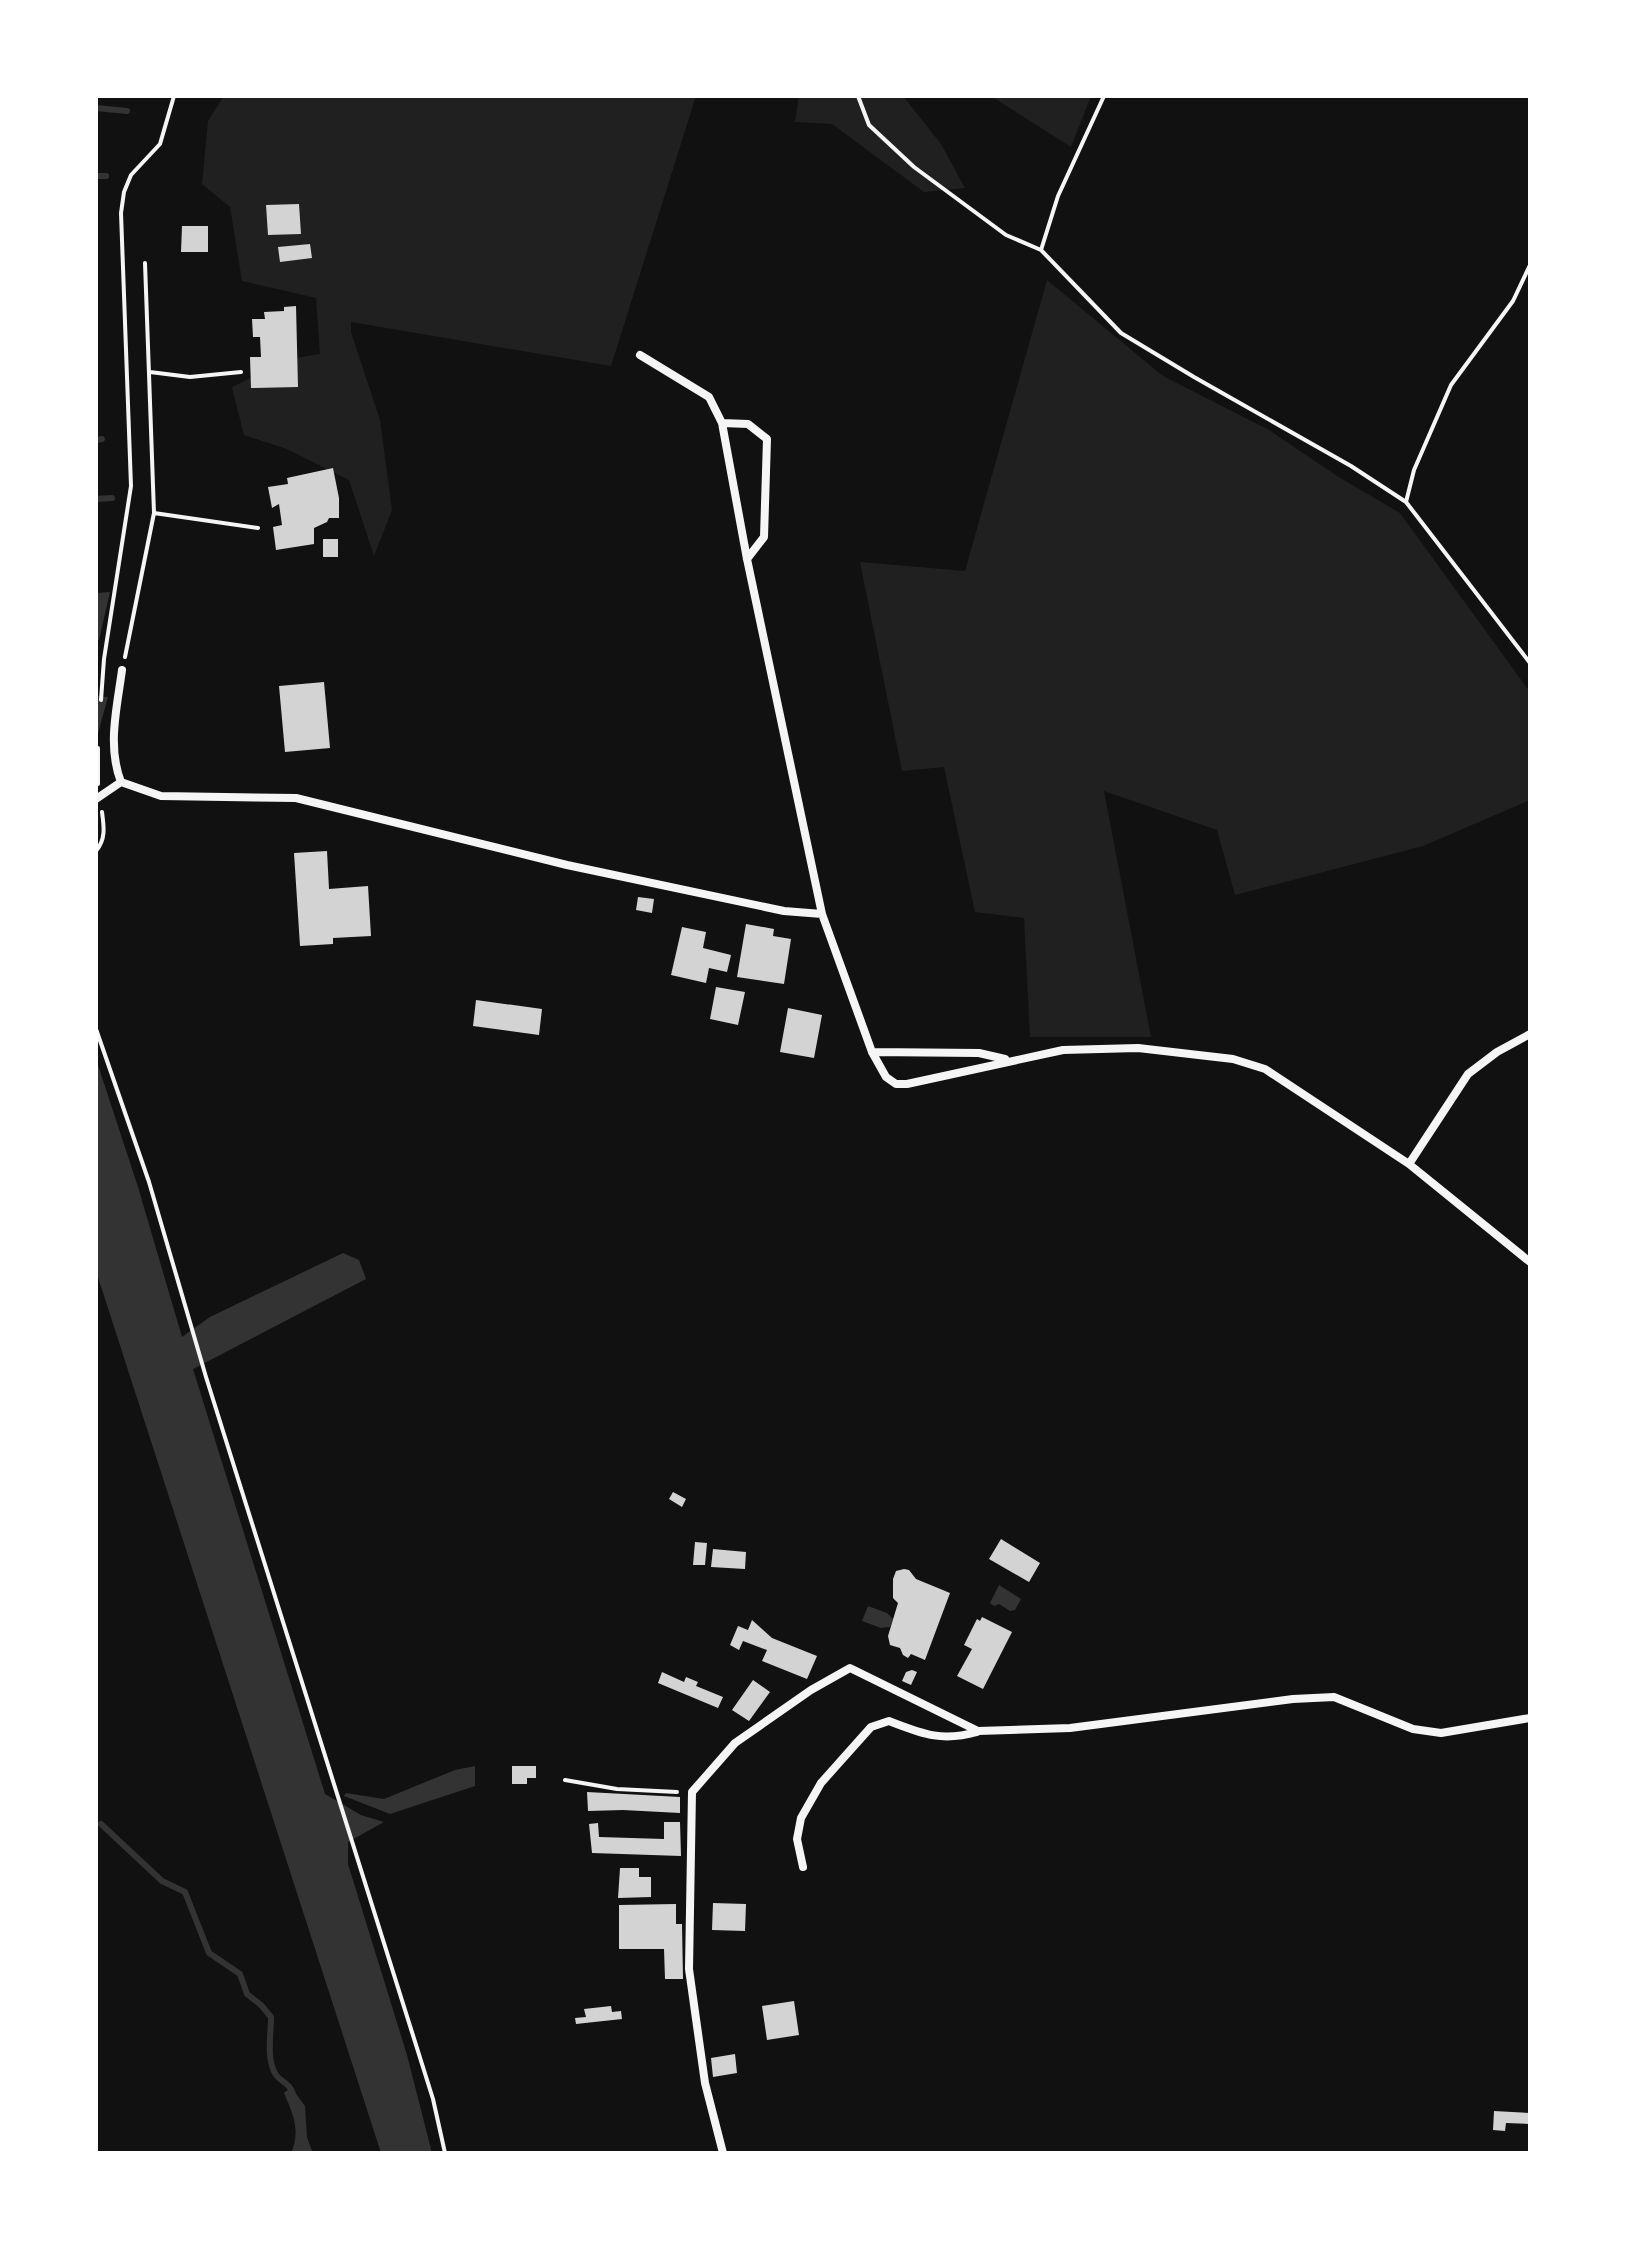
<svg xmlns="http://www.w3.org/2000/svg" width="1626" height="2249" viewBox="0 0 1626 2249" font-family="'Archivo Narrow',sans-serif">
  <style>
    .green { fill: #202020 }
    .water { fill: #333 }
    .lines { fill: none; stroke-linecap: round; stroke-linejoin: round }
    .stream { stroke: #333; stroke-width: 6 }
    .building { fill: #d3d3d3 }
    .path { stroke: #f5f5f5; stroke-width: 4 }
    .minor { stroke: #f5f5f5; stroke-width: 8 }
  </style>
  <rect width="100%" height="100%" fill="#111"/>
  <path class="green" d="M224,96h472l-85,270 -260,-44v10l29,88 12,90 -18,46 -25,-76 -62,-31 -43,-14 -12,-48 59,-28 29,-5 -4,-56 -74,-17 -12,-74 -28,-23 6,-63z
    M799,96h104l38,48 24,44 -41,4 -92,-68 -37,-2z
    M991,96h100l-20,51z
    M1047,280l116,96 106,54 68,46 63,37 130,179v108l-107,46 -188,49 -18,-65 -113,-39 47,246h-121l-6,-119 -49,-6 -31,-145 -42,4 -42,-209 105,9z"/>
  <path class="water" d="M110,592l-11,48h-3v-47z
    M96,696l12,1 -12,44z
    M96,1059l42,128 44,150 28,-20 133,-64 16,7 7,19 -173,90 132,425 36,21 23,7 -36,20v22l59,191 25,98h-51l-285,-882z
    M999,1585l22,14 -6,11 -5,1 -11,-7 -5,2 -4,-3z
    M868,1606l19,7 6,6 -3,8 -9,1 -19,-7z
    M475,1766v20l-85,28 -46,-18 2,-3 38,6 71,-29z
    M291,2087l14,19 2,31 5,14 4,2h-25c10,-22 2,-39 -7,-60z"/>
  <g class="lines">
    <path class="stream" d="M96,108l31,3
      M96,176h10
      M96,440l6,-1
      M96,499l16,-1
      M101,1824l61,57 23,11 24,61 31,21 7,20 14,11 10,12c0,17 -5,43 5,58 6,8 14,8 17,19"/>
  </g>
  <path class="building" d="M299,204l2,30 -33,1 -2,-30z
    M182,226h26v26h-27z
    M310,244l2,14 -32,4 -2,-15z
    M296,306l2,81 -47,1 -1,-31h11l-1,-20h-7l-1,-18h13l-1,-7 20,-1v-4z
    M333,468l6,30v20h-10l-2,4 -13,6v16l-38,6 -3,-23 9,-2 -3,-21 -7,4 -4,-21 20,-3 -1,-6z
    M323,539h15v18h-15z
    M324,682l6,66 -45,4 -6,-66z
    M327,851l2,38 39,-3 3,50 -38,2v6l-33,2 -6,-93z
    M638,897l16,2 -2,14 -16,-3z
    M746,924l28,5 -1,7 18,3 -7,45 -47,-7z
    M682,927l24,5 -3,16 28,7 -4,17 -18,-4 -3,15 -35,-8z
    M716,987l29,5 -7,33 -28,-6z
    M476,1000l66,9 -3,26 -66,-9z
    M788,1008l34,7 -8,43 -34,-6z
    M673,1492l13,7 -4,8 -13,-8z
    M1001,1539l39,24 -11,19 -40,-23z
    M695,1542l12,1 -2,22h-12z
    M713,1549l33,3 -1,17 -34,-2z
    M904,1569l5,1 7,9 34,14 -25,67 -14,-6 -3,4 -5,-3 -3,-7 -10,-3 -2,-9 10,-33 -5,-5v-19l3,-8z
    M982,1617l30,15 -29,57 -26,-13 15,-27 -8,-4 13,-26 3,2z
    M752,1620l20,18 45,18 -10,23 -45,-18 5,-11 -24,-9 -4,9 -9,-5 8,-19 10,4z
    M912,1670l5,2 -6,13 -9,-4 4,-9z
    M662,1672l22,10 2,-5 12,5 -2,4 27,11 -5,11 -60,-25z
    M753,1680l17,12 -21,29 -17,-11z
    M512,1766h24v12h-9v6h-15z
    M587,1792l93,5v16l-57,-3 -35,1z
    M664,1822h16l1,34 -89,-3 -3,-29 9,-1 1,14 65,2z
    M620,1868h19v9h12v20l-33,1z
    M713,1903l33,1 -1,27 -33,-1z
    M676,1904v20h6l1,55h-18l-1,-30h-45v-44z
    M794,2001l5,34 -32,5 -5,-34z
    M611,2006l1,6 9,-1 1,8 -46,5 -1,-6 11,-1 -2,-8z
    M735,2054l2,19 -24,4 -2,-19z
    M1494,2111l36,2v11l-24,-1 -1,8 -12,-1z"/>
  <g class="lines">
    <path class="path" d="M858,96l11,29 45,42 92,68 35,15 80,83 73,44 157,89 55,36 124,161
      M1041,250l17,-54 46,-100
      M150,372l40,5 51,-5
      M1406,502l8,-32 37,-85 62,-84 17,-36
      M154,513l104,15
      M125,657l29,-144 -9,-250
      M101,700l3,-41 27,-173 -10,-273 3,-21 7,-17 29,-31 14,-48
      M98,784v-36
      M96,851c10,-12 8,-24 6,-39
      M96,1029l53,153 57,195 227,722 12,54
      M565,1780l52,9 60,3"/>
    <path class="minor" d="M640,355l69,42 13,26 25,136 75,355 50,138 14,25 10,7h11l156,-34 75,-2 95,11 32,10 144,95 121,98
      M722,423l26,1 19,15 -3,98 -17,22
      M122,670c-5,38 -15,76 -1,112l40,14 135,2 271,67 217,46 38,3
      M96,799l25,-17
      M872,1052l107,1 26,6
      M1409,1164l59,-90 29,-22 33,-18
      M803,1867l-6,-28 4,-21 20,-35 50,-56 18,-6c34,13 52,21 88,11
      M723,2153l-18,-70 -16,-114 3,-177 43,-49 76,-53 39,-22 128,63 92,-3 223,-29 41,-2 79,32 28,4 89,-15"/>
  </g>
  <rect width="1626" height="2249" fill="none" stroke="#ffffff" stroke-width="196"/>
</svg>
